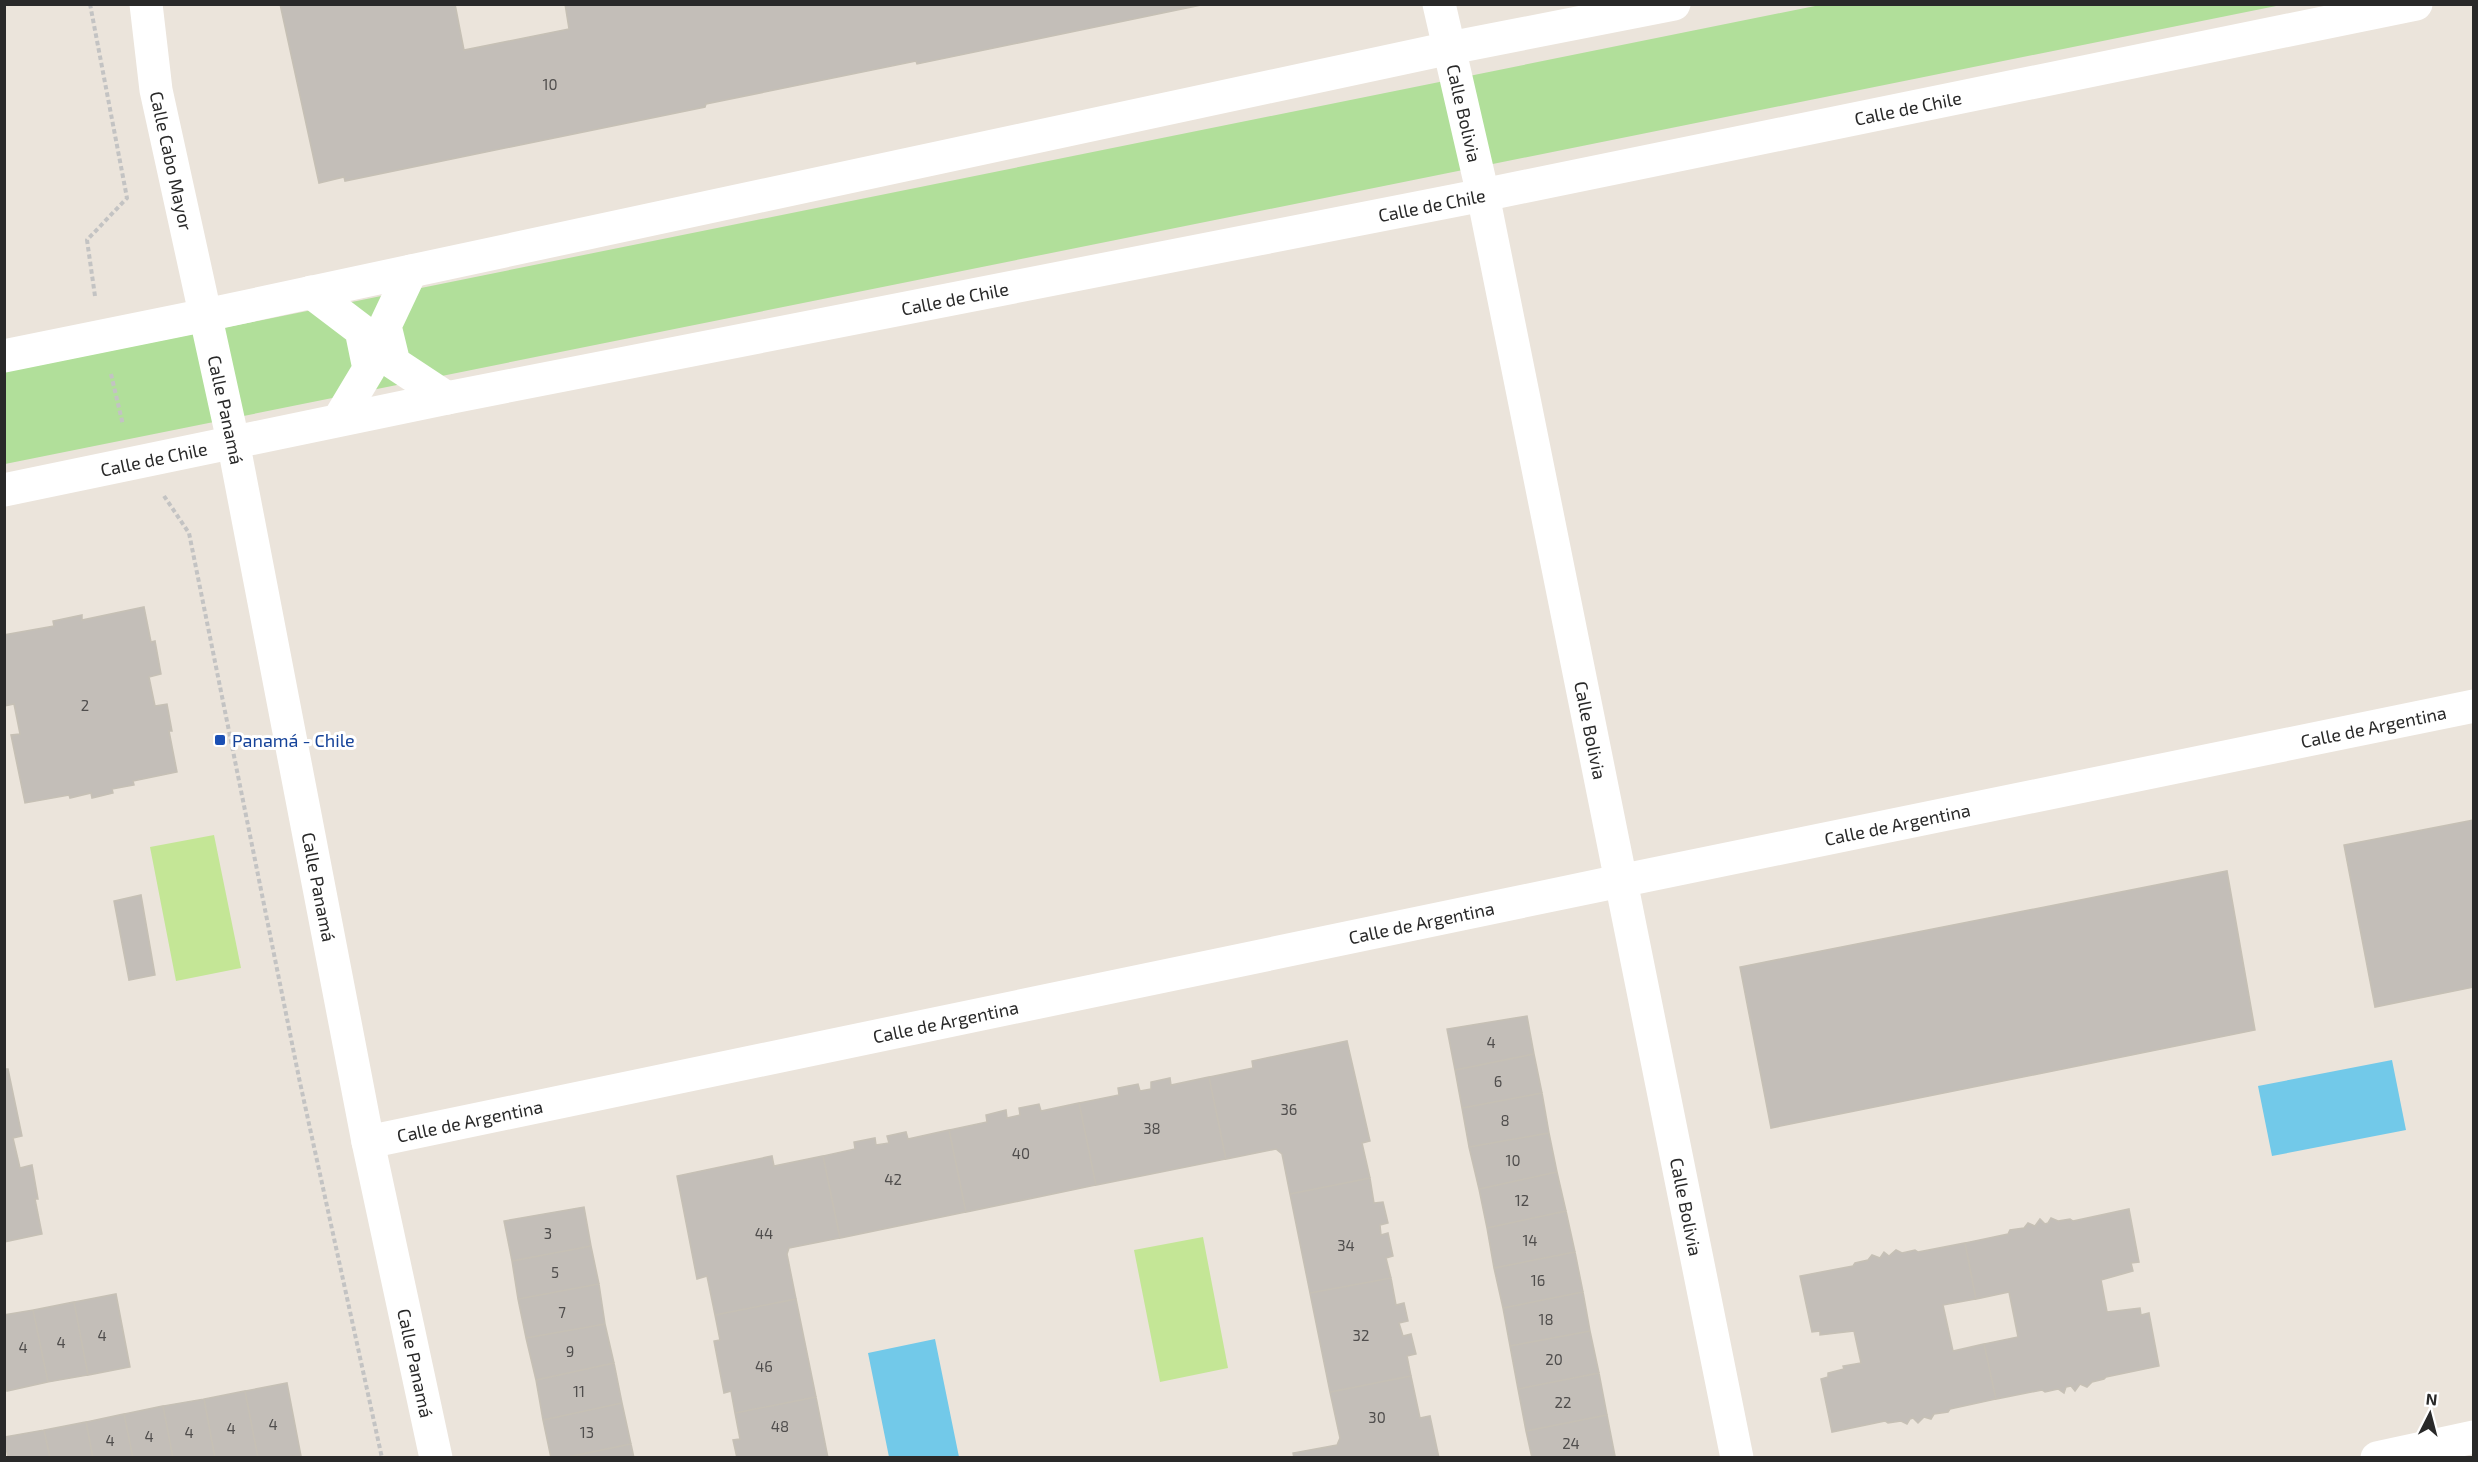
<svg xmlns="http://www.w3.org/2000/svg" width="2478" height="1462" viewBox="0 0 2478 1462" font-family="'Exo 2',sans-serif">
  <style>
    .green { fill: #b1df9a }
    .pitch { fill: #c4e696 }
    .water { fill: #72c9e9 }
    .building { fill: #c3beb8; stroke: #c6c0b5; stroke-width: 1.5 }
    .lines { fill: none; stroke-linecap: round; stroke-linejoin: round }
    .path { stroke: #c3c3c3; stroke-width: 4; stroke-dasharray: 4.5 3; stroke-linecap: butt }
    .street { stroke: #fff; stroke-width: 33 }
    .transit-dot { fill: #1a4fb4; stroke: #fff; stroke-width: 2 }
    .labels { text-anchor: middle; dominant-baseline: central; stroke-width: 6; stroke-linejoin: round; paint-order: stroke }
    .number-label { font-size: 15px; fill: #504e4d }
    .street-label { font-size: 18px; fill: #292929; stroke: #fff }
    .transit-label { font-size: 18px; fill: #164399; stroke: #fff; text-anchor: start }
  </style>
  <rect width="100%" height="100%" fill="#ebe4db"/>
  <path class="green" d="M1820,5h461l-2276,459v-92z"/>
  <path class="pitch" d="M214,835l27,133 -65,13 -26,-134z
    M1203,1237l25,131 -68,14 -26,-132z"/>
  <path class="water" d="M2392,1060l14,70 -134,26 -14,-70z
    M935,1339l24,118h-70l-21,-104z"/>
  <path class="building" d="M280,4h175l9,46 105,-21 -4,-25h641l-289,60 -1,-3 -210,43 -1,3 -360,74 -1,-4 -25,6z
    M144,607l7,35 4,-1 6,33 -12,3 6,29 12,-2 5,27h-3l8,41 -44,9 1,4 -22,4 1,4 -21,5 -1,-5 -21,5 -1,-3 -44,8 -14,-68 9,-1 -6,-30 -10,2v-71l50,-9 -1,-5 29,-6v5z
    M2474,820v167l-99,20 -31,-162z
    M2227,871l28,159 -484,98 -31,-161z
    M141,895l14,80 -26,5 -15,-79z
    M1527,1016l7,38 -79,16 -8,-41z
    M1347,1041l23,100 -8,2 8,35 -80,16 -8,-40 -6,-5 -50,10 -17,-82 44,-9 -1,-7z
    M1534,1054l8,39 -80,15 -7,-38z
    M4,1069h4l14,67 -9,2 7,30 12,-3 6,34h-3l7,35 -38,8z
    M1209,1077l17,82 -130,26 -17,-82 40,-8 -1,-7 20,-4 2,7 11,-2v-7l19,-4 1,7z
    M1542,1093l7,40 -80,14 -7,-39z
    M1079,1103l17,82 -130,27 -17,-82 38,-8 -1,-7 20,-5 1,8 13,-3 -1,-7 20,-4 2,7z
    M949,1130l17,82 -126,26 -17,-82 32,-7 -1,-7 21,-4 1,7 13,-2 -2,-7 19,-4 2,7z
    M1549,1133l8,39 -78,17 -10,-42z
    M772,1156l2,10 49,-10 17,82 -51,10 -2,6 9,45 -81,16 -8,-39 -10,3 -20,-103z
    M1557,1172l9,39 -79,17 -8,-39z
    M1370,1178l4,25 9,-1 5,21 -8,2 1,10 7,-2 5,23 -7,2 5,20 -81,15 -20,-99z
    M584,1207l7,39 -79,15 -8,-40z
    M2129,1209l10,53 -8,1 2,8 -32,9 6,32 33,-4 1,7 8,-2 10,53 -53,11 -2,2 -12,3 -5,5 -7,-3 -5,7 -4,-5 -5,1 -2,6 -6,-4 -13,3 -3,-2 -46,9 -12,-55 34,-7 -9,-45 -33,7 -11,-56 43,-9 2,-4 14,-2 4,-5 7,3 5,-7 5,5 3,-1 3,-5 7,3 12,-2 3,2z
    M1566,1211l9,41 -81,16 -7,-40z
    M1965,1243l11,56 -33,6 10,46 31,-7 12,55 -46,10 -2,3 -14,2 -3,5 -7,-2 -6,6 -5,-5 -3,1 -3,5 -6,-3 -13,2 -3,-2 -53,11 -11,-53 7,-2v-4l16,-4 -1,-3 18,-3 -7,-32 -34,4v-4l-8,1 -12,-56 53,-10 2,-3 13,-3 4,-5 8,3 4,-6 5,4 7,-6 6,3 13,-3 3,2z
    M591,1246l8,38 -81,15 -6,-38z
    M1575,1252l8,40 -80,16 -9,-40z
    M1391,1278l5,27 8,-2 4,18 -9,2 4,13 8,-2 5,20 -9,2 4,20 -81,16 -20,-99z
    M599,1284l6,40 -79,14 -8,-39z
    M1583,1292l7,39 -80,15 -7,-38z
    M116,1294l14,73 -42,8 -14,-73z
    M796,1299l20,98 -81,16 -4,-22 -7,2 -10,-52 6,-1 -5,-25z
    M74,1302l14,73 -40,7 -15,-72z
    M33,1310l15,72 -41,9 -3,-12v-64z
    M605,1324l9,39 -78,17 -10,-42z
    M1590,1331l9,42 -81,16 -8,-43z
    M614,1363l8,40 -79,17 -7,-40z
    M1599,1373l8,42 -81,16 -8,-42z
    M1411,1376l9,42 10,-2 9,42h-145l-1,-5 44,-8 3,-7 -10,-46z
    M287,1383l14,73 -43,2 -13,-67z
    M245,1391l13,67h-43l-11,-59z
    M816,1397l12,61h-91l-4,-18 7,-1 -5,-26z
    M204,1399l11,59h-42l-10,-52z
    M622,1403l9,41 -68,14h-12l-8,-38z
    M163,1406l10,52h-40l-9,-44z
    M124,1414l9,44h-40l-7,-36z
    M1607,1415l8,41 -83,2 -6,-27z
    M86,1422l7,36h-43l-6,-28z
    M44,1430l6,28h-42l-4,-21z
    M631,1444l3,14h-71z"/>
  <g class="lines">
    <path class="path" d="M90,4l37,194 -40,42 8,56
      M111,374l12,51
      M164,496l25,37 110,545 83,380"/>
    <g class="street">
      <path id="s1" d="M146,4l10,86 77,351 135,701 68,316"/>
      <path id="s2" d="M1439,4l44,191 254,1263"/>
      <path d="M411,271l-26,55 9,37 53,35"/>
      <path d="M311,292l50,38 8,39 -30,50"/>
      <path d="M4,356l202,-41 1244,-267 224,-44"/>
      <path id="s3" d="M4,490l443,-92 1036,-203 933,-191"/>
      <path id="s4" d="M368,1142l1252,-261 854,-175"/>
      <path d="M2377,1458l97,-21"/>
    </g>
  </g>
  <rect class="transit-dot" x="214" y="734" width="12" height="12" rx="3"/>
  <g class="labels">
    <g class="number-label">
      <text x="550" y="84">10</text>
      <text x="85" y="705">2</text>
      <text x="1491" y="1042">4</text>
      <text x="1498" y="1081">6</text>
      <text x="1289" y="1109">36</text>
      <text x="1505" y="1120">8</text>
      <text x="1152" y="1128">38</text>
      <text x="1021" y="1153">40</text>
      <text x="1513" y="1160">10</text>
      <text x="893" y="1179">42</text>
      <text x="1522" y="1200">12</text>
      <text x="548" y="1233">3</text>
      <text x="764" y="1233">44</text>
      <text x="1530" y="1240">14</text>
      <text x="1346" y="1245">34</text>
      <text x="555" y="1272">5</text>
      <text x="1538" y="1280">16</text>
      <text x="562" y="1312">7</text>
      <text x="1546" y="1319">18</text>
      <text x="102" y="1335">4</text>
      <text x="1361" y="1335">32</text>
      <text x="61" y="1342">4</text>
      <text x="23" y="1347">4</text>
      <text x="570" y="1351">9</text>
      <text x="1554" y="1359">20</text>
      <text x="764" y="1366">46</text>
      <text x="579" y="1391">11</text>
      <text x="1563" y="1402">22</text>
      <text x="1377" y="1417">30</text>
      <text x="273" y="1424">4</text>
      <text x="780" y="1426">48</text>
      <text x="231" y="1428">4</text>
      <text x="189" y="1432">4</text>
      <text x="587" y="1432">13</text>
      <text x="149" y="1436">4</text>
      <text x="110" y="1440">4</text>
      <text x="1571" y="1443">24</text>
    </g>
    <g class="street-label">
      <text stroke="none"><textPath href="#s3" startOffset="1942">Calle de Chile</textPath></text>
      <text stroke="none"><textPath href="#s2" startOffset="112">Calle Bolivia</textPath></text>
      <text stroke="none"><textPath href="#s1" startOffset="159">Calle Cabo Mayor</textPath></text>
      <text stroke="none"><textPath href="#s3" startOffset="1456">Calle de Chile</textPath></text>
      <text stroke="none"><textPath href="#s3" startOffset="970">Calle de Chile</textPath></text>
      <text stroke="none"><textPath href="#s1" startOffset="414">Calle Panamá</textPath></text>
      <text stroke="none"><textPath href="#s3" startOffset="153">Calle de Chile</textPath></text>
      <text stroke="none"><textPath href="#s4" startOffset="2048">Calle de Argentina</textPath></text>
      <text stroke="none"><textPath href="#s2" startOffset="742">Calle Bolivia</textPath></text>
      <text stroke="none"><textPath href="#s4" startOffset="1562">Calle de Argentina</textPath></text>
      <text stroke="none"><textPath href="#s1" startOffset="900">Calle Panamá</textPath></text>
      <text stroke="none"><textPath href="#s4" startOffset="1076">Calle de Argentina</textPath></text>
      <text stroke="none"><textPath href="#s4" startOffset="590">Calle de Argentina</textPath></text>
      <text stroke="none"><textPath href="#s4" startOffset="104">Calle de Argentina</textPath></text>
      <text stroke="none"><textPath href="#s2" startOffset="1228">Calle Bolivia</textPath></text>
      <text stroke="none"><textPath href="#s1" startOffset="1386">Calle Panamá</textPath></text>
    </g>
    <g class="transit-label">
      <text x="232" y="740">Panamá - Chile</text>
    </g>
  </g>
  <rect width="2478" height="1462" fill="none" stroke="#292929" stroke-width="12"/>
  <g transform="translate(2430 1414) rotate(6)" stroke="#ffffff" stroke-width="4.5" paint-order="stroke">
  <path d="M0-4.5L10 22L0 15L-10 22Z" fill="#292929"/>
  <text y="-9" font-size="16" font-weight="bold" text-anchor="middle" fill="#292929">N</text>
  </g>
</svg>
